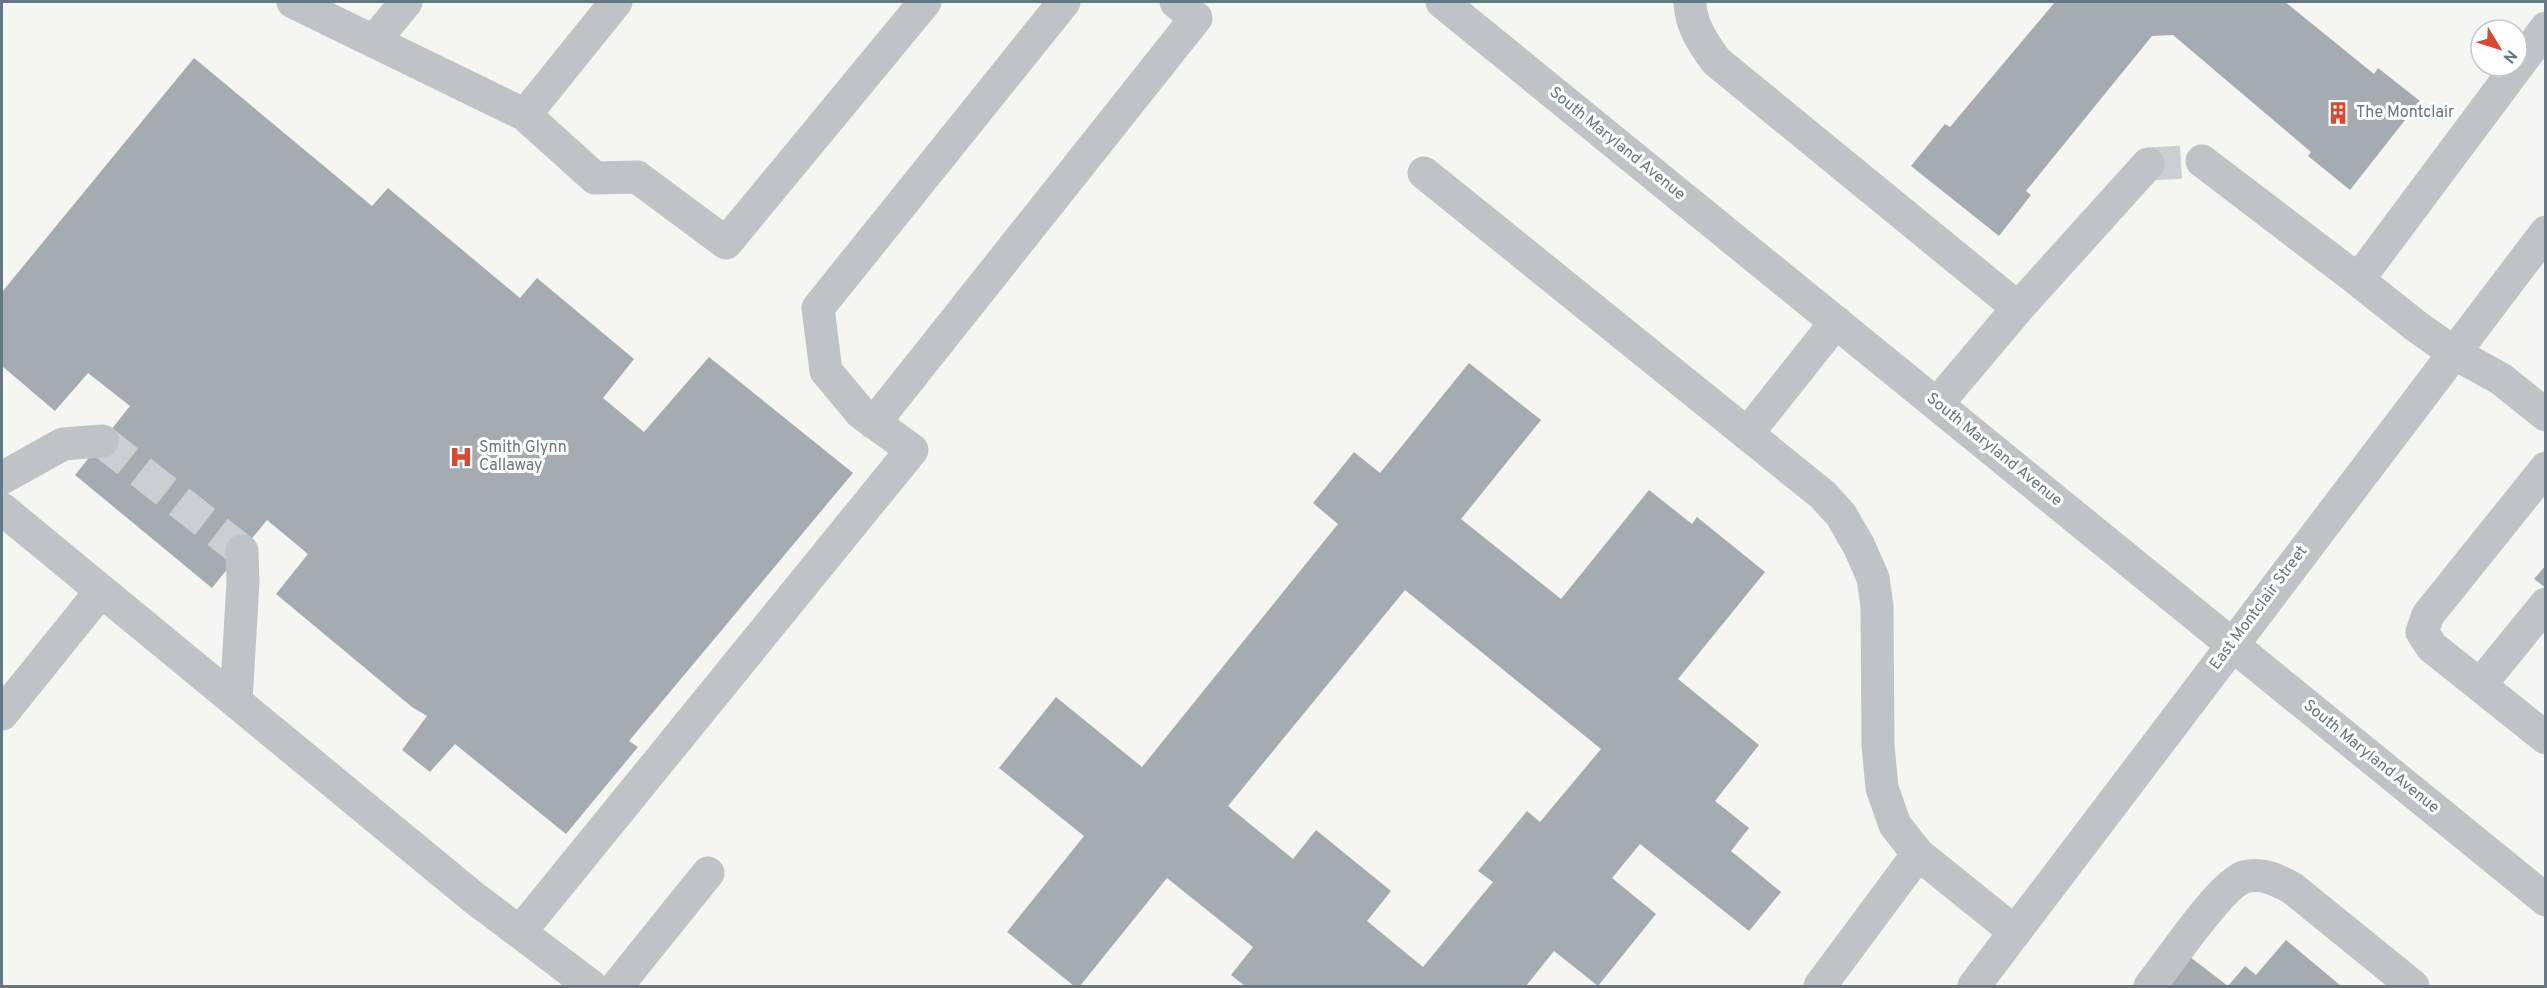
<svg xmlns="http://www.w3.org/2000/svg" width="2547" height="988" viewBox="0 0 2547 988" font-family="Overpass,sans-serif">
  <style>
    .building { fill: #a4acb2; fill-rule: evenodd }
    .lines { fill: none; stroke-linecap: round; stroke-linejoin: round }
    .minor-tunnel { stroke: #cacfd0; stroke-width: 33; stroke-dasharray: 33 16; stroke-linecap: butt }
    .minor { stroke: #bfc3c6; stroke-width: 33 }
    .labels { text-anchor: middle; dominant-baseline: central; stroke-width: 6; stroke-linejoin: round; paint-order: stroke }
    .poi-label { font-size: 16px; fill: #667782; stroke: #fff; text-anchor: start }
    .street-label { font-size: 16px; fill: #667782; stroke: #fff }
  </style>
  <rect width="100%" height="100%" fill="#f5f5f2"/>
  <path class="building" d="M2055,2h230l89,72 4,-6 42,33 -70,89 -42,-34 3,-4 -138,-117 -21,1 -126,155 5,4 -32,41 -88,-70 34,-42 5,3z
    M194,58l178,148 16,-18 132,110 17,-20 97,81 -31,39 41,34 65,-75 144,116 -224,268 9,6 -72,87 -111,-90 -25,28 -28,-22 25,-34 -15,-9 -136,-113 32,-40 -41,-34 -55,68 -137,-113 55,-69 -42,-33 -33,38 -53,-45v-74z
    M1469,363l72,57 -80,99 100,80 88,-109 43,34 5,-7 68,55 -87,107 81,66 -44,56 34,27 -18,23 50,41 -32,39 -109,-87 -28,34 44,36 -58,72 -44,-35 -28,35h-281l-14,-11 22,-28 -86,-69 -87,108h-6l-67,-54 77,-96 -85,-68 57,-71 86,70 196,-243 -25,-21 41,-51 26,21zM1405,590l196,159 -61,73 -13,-11 -49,60 15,11 -70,85 -56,-46 24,-30 -75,-61 -23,29 -65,-53z
    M2546,565v23l-12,-9z
    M2286,940l55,46h-174l23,-29 38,29 17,-20 11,9z"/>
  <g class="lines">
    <path class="minor-tunnel" d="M2148,164l54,-3
      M102,441l140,110"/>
    <path class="minor" d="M293,2l232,113
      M616,2l-91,113 70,63 42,-1 89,66 199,-241
      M1442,2l1104,898
      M1690,2c0,22 13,41 26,59l302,247
      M2546,28l-188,252 58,46 38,27 47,26 45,36
      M374,41l32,-39
      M2202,161l156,119
      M1424,173l399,322 18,20 18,31 14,32 4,28 1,139 4,43 13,37 23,29 97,78
      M1937,404l81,-96 130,-144
      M874,423l322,-405 -20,-16
      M1747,434l89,-112
      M2546,468l-118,147 -6,17 10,15 114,91
      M2,478l61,-34 39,-3
      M2,509l471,388 118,89
      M2480,685l66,-81
      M236,701l7,-119 -1,-31
      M2,714l99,-123
      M520,932l392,-482 -51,-37 -35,-42 -8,-63 246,-306
      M617,986l91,-113
      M1820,986l98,-132
      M1974,986l572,-754
      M2150,986c19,-23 69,-100 94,-109 18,-5 33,3 48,11l121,98"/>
  </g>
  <defs>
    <g id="building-bare" transform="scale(1.8)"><path d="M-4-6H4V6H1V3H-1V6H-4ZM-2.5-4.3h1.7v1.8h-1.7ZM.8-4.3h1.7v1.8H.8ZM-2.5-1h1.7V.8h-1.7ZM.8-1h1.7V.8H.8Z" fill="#da492e" stroke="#fff" stroke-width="2.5" paint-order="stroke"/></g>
    <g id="hospital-bare" transform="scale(1.8)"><path d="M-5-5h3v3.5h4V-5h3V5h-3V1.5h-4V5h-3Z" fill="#da492e" stroke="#fff" stroke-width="2.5" paint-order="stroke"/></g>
  </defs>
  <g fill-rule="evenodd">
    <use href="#building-bare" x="2338" y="113"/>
    <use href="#hospital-bare" x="461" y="457"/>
  </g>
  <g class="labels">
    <g class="poi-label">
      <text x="2356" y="113">The Montclair</text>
      <text x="479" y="448">Smith Glynn<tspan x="479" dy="18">Callaway</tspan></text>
    </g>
    <g class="street-label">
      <text transform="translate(1617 144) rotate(39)">South Maryland Avenue</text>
      <text transform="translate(1994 450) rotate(39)">South Maryland Avenue</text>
      <text transform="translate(2259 608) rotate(-53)">East Montclair Street</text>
      <text transform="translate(2371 757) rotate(39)">South Maryland Avenue</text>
    </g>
  </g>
  <rect width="2547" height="988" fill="none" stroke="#667782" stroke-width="6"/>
  <g transform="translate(2499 48) rotate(128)"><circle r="28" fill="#ffffff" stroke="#c2c9cd" stroke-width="1.5"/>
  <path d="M0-4.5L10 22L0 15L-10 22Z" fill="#da492e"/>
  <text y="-9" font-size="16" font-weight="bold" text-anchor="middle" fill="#667782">N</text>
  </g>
</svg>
